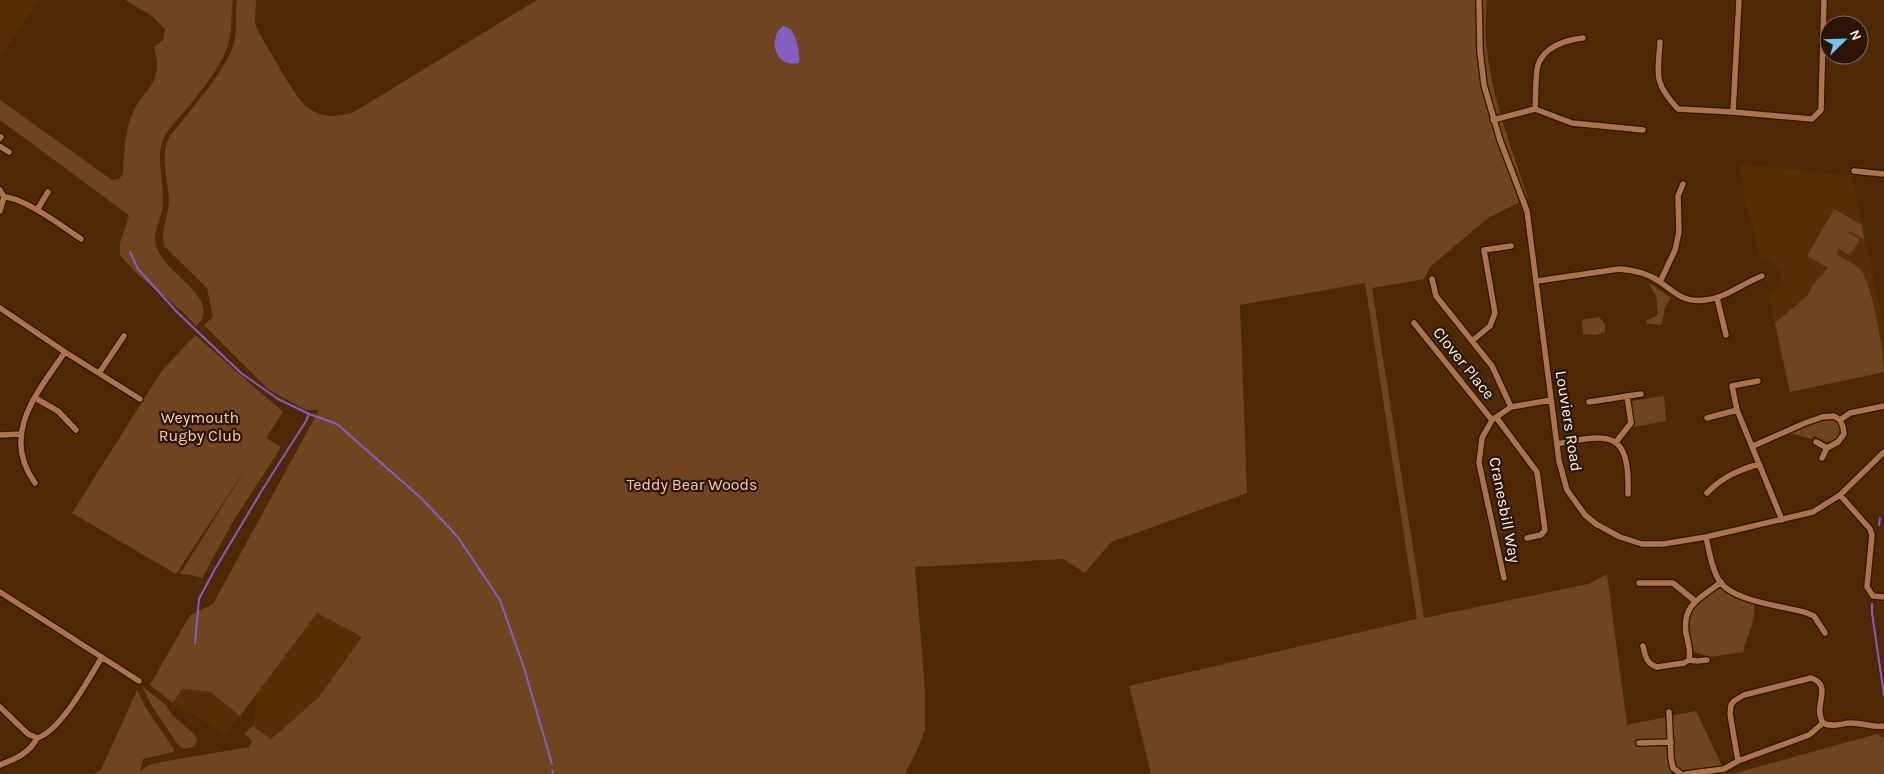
<svg xmlns="http://www.w3.org/2000/svg" width="1884" height="774" viewBox="0 0 1884 774" font-family="Karla,sans-serif">
  <style>
    .built { fill: #582d01 }
    .green { fill: #6f441f }
    .water { fill: #845ec3 }
    .lines { fill: none; stroke-linecap: round; stroke-linejoin: round }
    .stream { stroke: #845ec3; stroke-width: 2 }
    .minor-casing { stroke: #2d1300; stroke-width: 8 }
    .minor { stroke: #ac7549; stroke-width: 5.5 }
    .labels { text-anchor: middle; dominant-baseline: central; stroke-width: 4.5; stroke-linejoin: round; paint-order: stroke }
    .street-label { font-size: 16px; fill: #fff2e9; stroke: #2a1503 }
    .park-label { font-size: 16px; fill: #fccca7; stroke: #2a1503 }
  </style>
  <rect width="100%" height="100%" fill="#4e2803"/>
  <path class="built" d="M0,0h39l-39,59z
    M1739,164l113,12 32,151v46l-95,19 -21,-99 8,-4 4,-5 1,-8 -2,-8 -4,-5 -8,-4h-7l-9,-39 -7,-19 -1,-17z
    M317,613l45,24 -44,61 -48,41 -17,-13 4,-33z
    M182,689l29,3 29,24 -14,18 -53,-31z"/>
  <path class="green" d="M127,0h106c-3,15 0,30 -5,45 -7,22 -29,49 -44,67 -7,8 -16,17 -21,27 -7,18 1,46 0,65 -1,11 -7,22 -8,33 -3,34 72,58 41,90l-12,-14 -47,-39 -17,-19v-12l9,-27 -3,-3 -126,-93v-20l112,80 7,-1 4,-5c1,-17 1,-34 6,-50 9,-36 37,-34 25,-77l9,-7 2,-11 -14,-14 -25,-14z
    M237,0h19l-1,21 2,8c8,15 17,29 25,43 19,32 31,53 72,40l183,-112h950c-8,68 20,134 41,198l-40,20 -58,49 -6,12 -52,9 52,330 164,-34 19,-10 20,151 69,-14 30,63h-575l-22,-88 288,-67 -52,-336 -125,22 7,188 -136,49 -26,31 -22,-14 -148,8 10,124v39l-7,18 -13,26h-812l8,-4 36,-80 9,18 28,41 -1,3 -30,7 -3,12 9,-6 18,-4 82,-14 3,-6 -8,-8 9,-7 18,13 47,-41 44,-61 -45,-24 -77,103 -29,-24 -29,-3 -9,14 -23,-18 40,-70 23,-11 106,-194h-13l-37,-20 -65,-65 9,-8 -6,-29 -43,-42c-4,-16 5,-30 5,-46 -1,-21 -10,-45 1,-64 18,-23 57,-66 64,-93 4,-15 1,-29 3,-43z
    M1834,209l28,16 2,15 -14,-9 -1,2 11,6 -10,16 -11,-6 -3,5c7,5 17,9 23,14 13,12 25,85 25,104l-94,20 -15,-69 33,-28 5,-10 15,-17 -21,-12z
    M1648,282l23,16 -6,9 -3,16 -2,2 -14,-2 1,-3 9,-4 2,-3 -2,-17z
    M1599,317l6,7v8l-9,3 -13,-1 -1,-10 1,-4z
    M195,335l88,77 -17,26 15,9 -49,76 -30,55 -11,-3 -11,-1 68,-109 -72,109 -104,-61 89,-141z
    M1664,396l2,25 -33,6 -1,-26z
    M1832,418l4,2 5,8 -2,8 -4,4 -9,2 -11,-6 -4,3 -13,-4 -12,-1 38,-15z
    M1718,589h3l33,15v13l-11,35 -32,5 -17,-5c-8,-34 -7,-45 24,-63z
    M142,686l24,19 6,10 21,18 3,4 1,5 -4,5 -9,2 -6,-4 -26,-39z
    M1877,734l7,4v36h-152z"/>
  <path class="water" d="M783,26c3,1 5,1 8,4 5,5 10,25 8,33 -24,6 -32,-25 -16,-37z"/>
  <g class="lines">
    <path class="stream" d="M130,252l8,17 39,43 64,61 37,26 31,15 28,10 84,74 36,38 43,64 24,68 28,96
      M1879,525l1,-7
      M1872,604v9l12,82
      M195,643l4,-44 16,-30 49,-82 42,-66 3,-7
      M552,774l1,-3"/>
    <g class="minor-casing">
      <path id="minor" d="M1479,0l1,51 4,34 16,55 27,71 32,250 8,29 18,25 11,9 24,13 22,7h21l43,-7 107,-25 27,-17 44,-43
        M1660,42c-2,34 -7,40 18,67l55,3 79,7 9,-9 3,-110
        M1535,109c1,-11 0,-34 3,-44 6,-18 27,-25 45,-27
        M1733,112l6,-112
        M1493,120l42,-11 37,14 71,7
        M0,138l1,-1
        M1,147l8,5
        M1854,171l30,3
        M0,190l4,7 -4,14
        M4,197c21,1 59,30 77,42
        M37,210l11,-18
        M1432,279l4,17 56,70 19,41
        M1537,281l82,-12c15,1 29,4 41,13 16,11 23,21 45,18 21,-2 38,-17 57,-24
        M1660,282l15,-32 4,-18 -1,-36 5,-12
        M1717,298l9,37
        M0,308l65,44 75,47
        M1414,323l78,97
        M1472,341l18,-15 5,-13 -11,-63 27,-4
        M99,373l25,-37
        M1758,381l-26,5 5,24 45,110
        M35,398l23,13 18,19
        M1589,402l52,-8
        M1496,417l41,55 8,58 -4,5 -14,3
        M1707,418l30,-8
        M1840,420l10,-7 34,-7
        M0,435l20,-1
        M1616,442l15,-19 -4,-27
        M1816,442l11,6
        M1557,444c52,-10 73,-15 71,50
        M1753,446l52,-23 17,-6 12,-1 6,4 3,7 1,7 -6,8 -11,6 -5,10
        M35,483c-35,-48 2,-90 30,-131
        M1707,493c15,-16 32,-23 52,-29
        M1840,495l30,34 2,6 -5,52 6,9 11,1
        M1706,537c3,14 6,33 14,45 15,20 64,24 87,31l7,3 11,17
        M1504,578l-25,-115 3,-25 10,-18 19,-13 40,-7
        M1639,583h34l22,18
        M0,592l139,89
        M1643,646c2,10 4,18 14,21l27,-4 5,-3 8,1 10,-1
        M1689,660c2,-8 -1,-18 -3,-27 -4,-30 16,-35 35,-51
        M0,707l28,27 9,4
        M1669,712l2,46 2,10 8,6
        M37,738c24,-7 52,-60 65,-81
        M1639,743l32,-1
        M1738,761l-8,-47 1,-9 3,-4 10,-6 67,-17c23,8 1,27 12,45 9,5 19,0 28,0 12,0 22,5 33,3
        M0,765c15,-6 30,-12 37,-27
        M1686,774l38,-5 14,-8 71,-26 14,-12"/>
    </g>
    <use href="#minor" class="minor"/>
  </g>
  <g class="labels">
    <g class="street-label">
      <text transform="translate(1464 363) rotate(51)">Clover Place</text>
      <text transform="translate(1569 421) rotate(81)">Louviers Road</text>
      <text transform="translate(1505 510) rotate(79)">Cranesbill Way</text>
    </g>
    <g class="park-label">
      <text x="200" y="417">Weymouth<tspan x="200" dy="18">Rugby Club</tspan></text>
      <text x="692" y="484">Teddy Bear Woods</text>
    </g>
  </g>
  <g transform="translate(1844 40) rotate(67)"><circle r="24" fill="#2a1503" stroke="#7f6d5f"/>
  <path d="M0-4L9 19L0 12L-9 19Z" fill="#71c1f5"/>
  <text y="-8" font-size="14" font-weight="bold" text-anchor="middle" fill="#fff2e9">N</text>
  </g>
</svg>
